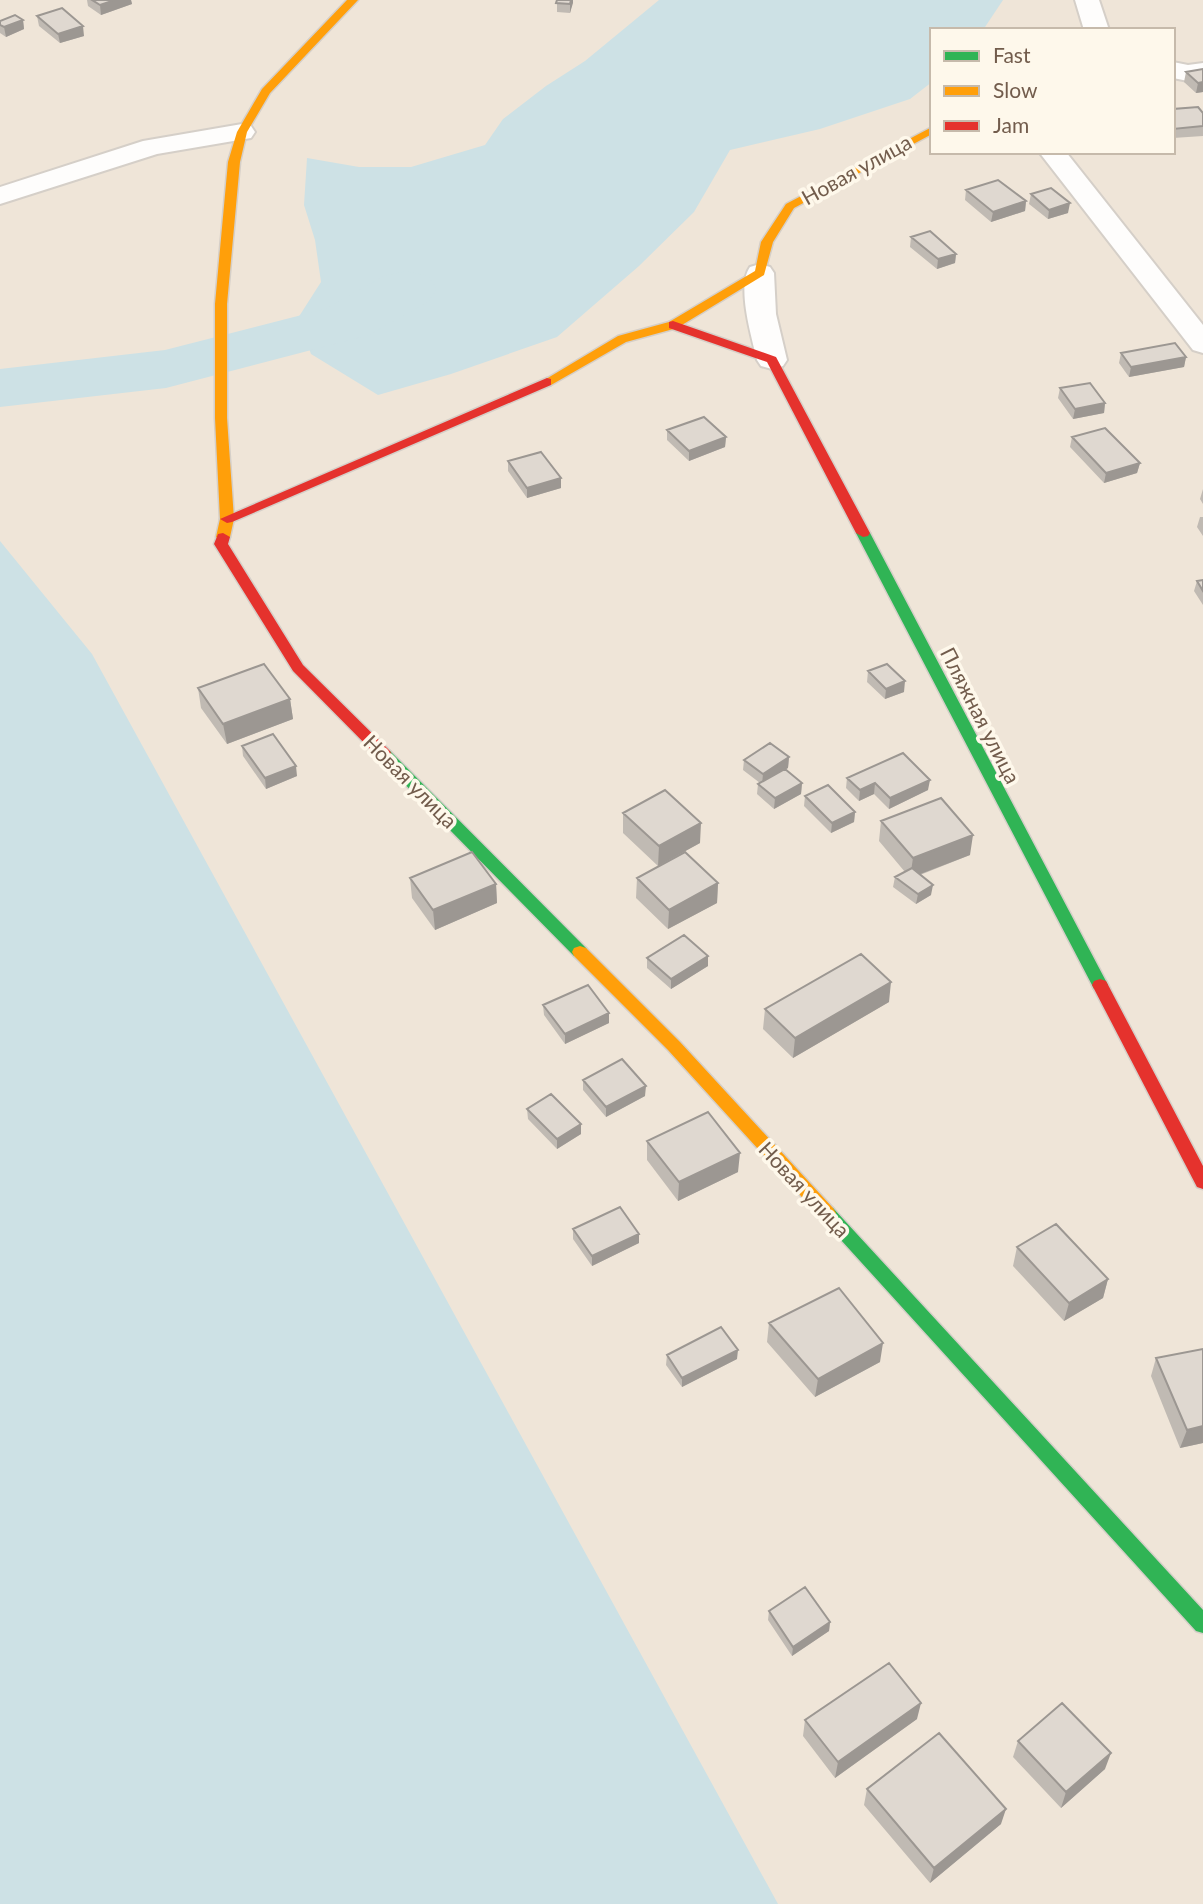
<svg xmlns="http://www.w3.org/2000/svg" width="1203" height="1904" viewBox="0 0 1203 1904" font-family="Lato,sans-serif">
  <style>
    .residential { fill: #efe5d8; fill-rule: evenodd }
    .water { fill: #cde1e5 }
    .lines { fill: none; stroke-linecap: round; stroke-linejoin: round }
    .river { fill: #cde1e5; fill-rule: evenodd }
    .street-casing { stroke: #d5cfc8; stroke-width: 4 }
    .fast-casing { stroke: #d5cfc8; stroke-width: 3 }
    .slow-casing { stroke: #d5cfc8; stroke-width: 3 }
    .jam-casing { stroke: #d5cfc8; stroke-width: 3 }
    .street { fill: #fefdfc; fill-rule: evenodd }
    .fast { fill: #30b455; fill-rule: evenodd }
    .slow { fill: #ff9f0a; fill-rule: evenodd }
    .jam { fill: #e5322d; fill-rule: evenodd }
    .wall { fill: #c0bab3 }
    .shaded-wall { fill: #9c9792 }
    .building { fill: #dfd8d0; stroke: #9c9792; stroke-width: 2 }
    .labels { text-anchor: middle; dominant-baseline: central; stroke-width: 7; stroke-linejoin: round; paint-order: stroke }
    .street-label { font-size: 21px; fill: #725c4c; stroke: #fef8eb }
  </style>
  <rect width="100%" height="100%" fill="#f6f2ea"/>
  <path class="residential" d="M0,0h1203v1904h-487l-716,-1338zM932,30h241v122h-241z"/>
  <path class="water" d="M659,0h344l-20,30h-51v52l-22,17 -90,30 -90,21 -36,62 -55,54 -82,71 -106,37 -73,21 -67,-41 -13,-36 23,-36 -6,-42 -11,-35 3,-47 52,9h52l74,-22 18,-26 43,-33 39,-25z
    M0,541l92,113 686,1250h-778z"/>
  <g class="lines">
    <path class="river" d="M406,271l22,5 9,13 -9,13 -59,33 -203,53 -166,19v-38l165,-19 160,-41 59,-33z"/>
    <g class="street-casing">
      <path id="street" d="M1075,0h24l10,30h-25z
        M1173,62l15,3 15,-2v16l-15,2 -15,-3z
        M242,124l9,2 4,6 -4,6 -94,16 -157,50v-17l143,-46z
        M1039,152h27l137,173v28l-10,-3z
        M760,264l10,3 4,6 2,41 11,46 -4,6 -11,3 -11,-3 -4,-6c-5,-22 -21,-74 -7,-93z"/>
    </g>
    <g class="fast-casing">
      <path id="fast" d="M863,529l7,4 238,452 -2,4h-12l-2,-4 -236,-452z
        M385,750l5,1 196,197 2,4 -2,4h-12l-194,-197 -2,-4z
        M827,1206l6,2 370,402v23l-7,-2 -375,-413 -3,-5 3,-5z"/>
    </g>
    <g class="slow-casing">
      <path id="slow" d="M347,0h11l-88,93 -23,39 -7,30 -13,142v114l7,101 -4,18 -7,4 -7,-4 4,-18 -5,-101v-114l13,-142 9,-30 25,-43z
        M932,127v7l-138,74 -21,34 -9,33 -87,53 -51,14 -75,43h-8l-2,-3 77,-46 51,-14 86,-51 6,-29 25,-38z
        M580,946l6,2 94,94 153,166 3,5 -3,5 -6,2 -6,-2 -153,-168 -94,-94 -2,-4 2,-4z"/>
    </g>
    <g class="jam-casing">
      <path id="jam" d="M673,321l103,36 94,176 -2,3 -5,1 -7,-4 -89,-171 -98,-34v-6z
        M547,378l4,1v6l-319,137 -5,1 -7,-4z
        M223,533l7,4 -2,7 75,121 87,86 2,4 -2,4h-10l-87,-88 -79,-127 4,-10z
        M1100,979l6,2 97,185v23l-6,-2 -105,-202 2,-4z"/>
    </g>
    <use href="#street" class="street"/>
    <use href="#fast" class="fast"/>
    <use href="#slow" class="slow"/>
    <use href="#jam" class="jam"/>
  </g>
  <path class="wall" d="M87,0h44l1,4 -31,11 -13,-9z
    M557,0h16l-3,13 -13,-1z
    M37,16l47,20 -24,7 -21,-17z
    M23,20l1,9 -18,8 -6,-4v-12z
    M1203,69v23l-7,1 -12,-11 2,-10z
    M1173,109l30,4v23l-30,2z
    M966,190l60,11 -1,10 -34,11 -26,-22z
    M1031,194l37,19 -20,6 -19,-15z
    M911,237l45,17 -1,9 -18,6 -27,-22z
    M1121,353l65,4 -2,10 -55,10 -10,-14z
    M1060,388l45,15 -1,10 -31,6 -15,-21z
    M667,430l59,7 -1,10 -36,14 -22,-21z
    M1072,437l68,26 -3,10 -33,10 -34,-36z
    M508,461l53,27 -34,10 -19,-27z
    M1203,489v15l-3,-5z
    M1200,517h3v19l-6,-9z
    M1203,580v25l-9,-14 3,-10z
    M868,671l36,21 -19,7 -18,-17z
    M198,688l92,11 3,20 -66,25 -26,-36z
    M242,746l55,30 -31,13 -23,-33z
    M789,757l-1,11 -3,1 17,14 -1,11 -27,15 -17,-15 1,-10 2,-1 -17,-13 1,-10z
    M847,778l81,12 -39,19 -15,-15 -15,7 -13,-13z
    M805,796l50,16 -1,10 -23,11 -27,-27z
    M623,813l77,30 -42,23 -35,-33z
    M881,821l89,34 -50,20 11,20 -15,9 -23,-17 2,-10 10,-5 -26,-31z
    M410,878l86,6 1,19 -62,27 -23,-32z
    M637,878l81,5 -1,20 -49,26 -32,-31z
    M647,958l61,8 -37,23 -24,-21z
    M889,1002l-96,56 -30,-29 2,-20z
    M543,1005l66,8v10l-44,21 -21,-29z
    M583,1080l62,16 -39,21 -23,-27z
    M527,1109l54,15v10l-24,15 -29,-30z
    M647,1141l91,31 -60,29 -31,-41z
    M573,1229l66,5v9l-47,23 -19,-27z
    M1017,1247l91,32 -5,19 -39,23 -51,-55z
    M769,1323l111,39 -65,35 -48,-55z
    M1203,1349v94l-23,5 -29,-72 5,-18z
    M667,1355l70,4 -55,28 -16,-22z
    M769,1611l61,11 -1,9 -37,25 -24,-36z
    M917,1719l-82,59 -32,-42 2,-16z
    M1018,1741l87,28 -44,39 -48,-51z
    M867,1789l134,35 -71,59 -66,-78z"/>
  <path class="shaded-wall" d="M115,0h16l1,4 -31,11 -1,-10z
    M571,0h2v3l-3,10v-9z
    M23,20l1,9 -18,8 -2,-10z
    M83,26l1,10 -24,7 -2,-9z
    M1203,82v10l-7,1 2,-10z
    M1026,201l-1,10 -34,11 2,-10z
    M1070,203l-2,10 -20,6 1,-9z
    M956,254l-1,9 -18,6 1,-10z
    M1186,357l-2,10 -55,10 2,-10z
    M1105,403l-1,10 -31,6 2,-10z
    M726,437l-1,10 -36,14v-10z
    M1140,463l-3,10 -33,10 2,-10z
    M561,478v10l-34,10v-10z
    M905,681l-1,11 -19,7 1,-10z
    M290,699l3,20 -66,25 -4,-20z
    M789,757l-1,11 -26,16 1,-10z
    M296,766l1,10 -31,13 -1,-11z
    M930,780l-2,10 -39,19 1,-11z
    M802,783l-1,11 -27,15 1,-11z
    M875,783l-1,11 -15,7 1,-11z
    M855,812l-1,10 -23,11 1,-10z
    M701,823l-1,20 -42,23 1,-20z
    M973,835l-3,20 -60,23 3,-20z
    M718,883l-1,20 -49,26 1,-19z
    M496,884l1,19 -62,27 -2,-20z
    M933,885l-2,10 -15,9 2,-10z
    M708,956v10l-37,23v-10z
    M891,982l-2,20 -96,56 2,-20z
    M609,1013v10l-44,21v-10z
    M646,1086l-1,10 -39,21v-10z
    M581,1124v10l-24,15v-10z
    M740,1153l-2,19 -60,29 1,-19z
    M639,1234v9l-47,23v-10z
    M1108,1279l-5,19 -39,23 5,-18z
    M883,1343l-3,19 -65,35 3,-18z
    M738,1350l-1,9 -55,28v-9z
    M1203,1426v17l-23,5 7,-18z
    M830,1622l-1,9 -37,25 1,-9z
    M921,1703l-4,16 -82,59 3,-16z
    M1111,1753l-6,16 -44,39 5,-16z
    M1006,1809l-5,15 -71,59 4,-15z"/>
  <path class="building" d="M92,0h23l-15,5z
    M557,0h14l-1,4 -14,-1z
    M62,8l21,18 -25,8 -21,-18z
    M15,15l8,5 -19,7 -4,-2v-4z
    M1203,69v13l-5,1 -12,-11z
    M1198,107l5,6v13l-30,3v-20z
    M998,180l28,21 -33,11 -27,-22z
    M1051,188l19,15 -21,7 -18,-16z
    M930,231l26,23 -18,5 -27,-22z
    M1175,343l11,14 -55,10 -10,-14z
    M1090,383l15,20 -30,6 -15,-21z
    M704,417l22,20 -37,14 -22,-21z
    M1105,428l35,35 -34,10 -34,-36z
    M541,452l20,26 -34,10 -19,-27z
    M1203,580v11l-6,-10z
    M264,664l26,35 -67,25 -25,-36z
    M887,664l18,17 -19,8 -18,-18z
    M273,734l23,32 -31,12 -23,-32z
    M770,743l19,14 -26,17 -19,-14z
    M903,753l27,27 -40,18 -15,-15 -15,7 -13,-12z
    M785,769l17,14 -27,15 -17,-14z
    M828,785l27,27 -23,11 -27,-27z
    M665,790l36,33 -42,23 -36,-33z
    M941,798l32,37 -60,23 -32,-37z
    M472,852l24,32 -63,26 -23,-32z
    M685,852l33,31 -49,27 -32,-32z
    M912,868l21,17 -15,9 -23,-17z
    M684,935l24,21 -37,23 -24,-21z
    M861,954l30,28 -96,56 -30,-29z
    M588,985l21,28 -44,21 -22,-29z
    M622,1059l24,27 -40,21 -23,-27z
    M551,1094l30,30 -24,15 -30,-30z
    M708,1112l32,41 -61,29 -32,-41z
    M620,1207l19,27 -47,22 -19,-27z
    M1056,1224l52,55 -39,24 -52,-56z
    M839,1288l44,55 -65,36 -49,-56z
    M721,1327l17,23 -56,28 -15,-23z
    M1203,1349v77l-16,4 -31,-72z
    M805,1587l25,35 -37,25 -24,-36z
    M889,1663l32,40 -83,59 -33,-42z
    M1062,1703l49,50 -45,39 -48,-51z
    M939,1733l67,76 -72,59 -67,-79z"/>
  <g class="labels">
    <g class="street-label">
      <text transform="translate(856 169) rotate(-29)">Новая улица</text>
      <text transform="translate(981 715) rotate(63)">Пляжная улица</text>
      <text transform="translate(411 781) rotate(45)">Новая улица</text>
      <text transform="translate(805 1189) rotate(47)">Новая улица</text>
    </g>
  </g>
  <rect x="930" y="28" width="245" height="126" fill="#fef8eb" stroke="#c6baab" stroke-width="2"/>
  <rect x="944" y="51" width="35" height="10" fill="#30b455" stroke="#c6baab" stroke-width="2"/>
  <text x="993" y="63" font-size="21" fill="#725c4c">Fast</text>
  <rect x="944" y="86" width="35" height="10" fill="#ff9f0a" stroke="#c6baab" stroke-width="2"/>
  <text x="993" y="98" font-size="21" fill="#725c4c">Slow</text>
  <rect x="944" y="121" width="35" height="10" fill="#e5322d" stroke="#c6baab" stroke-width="2"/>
  <text x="993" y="133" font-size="21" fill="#725c4c">Jam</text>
</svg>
